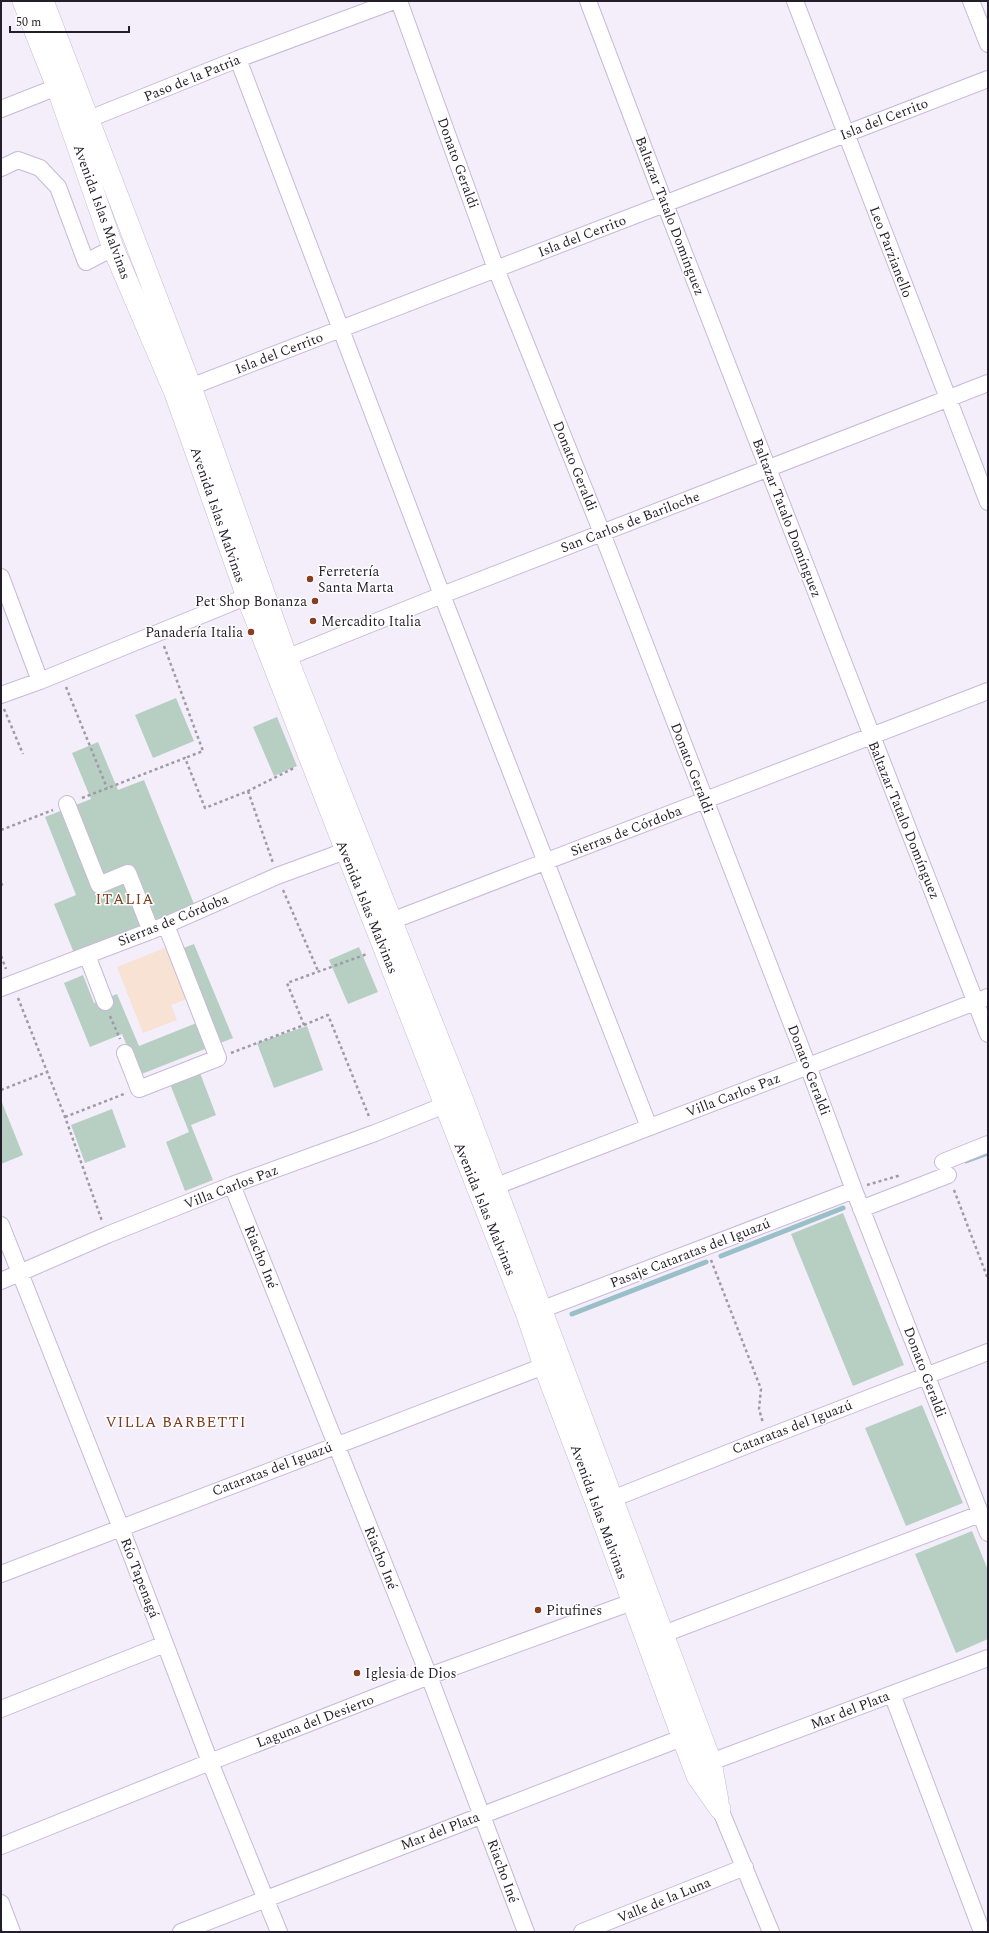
<svg xmlns="http://www.w3.org/2000/svg" width="989" height="1933" viewBox="0 0 989 1933" font-family="Spectral,serif">
  <style>
    .education { fill: #f8e2d4 }
    .green { fill: #b7cfc2 }
    .lines { fill: none; stroke-linecap: round; stroke-linejoin: round }
    .stream { stroke: #99bfc8; stroke-width: 5 }
    .minor-casing { stroke: #c8b8d7; stroke-width: 18 }
    .major-casing { stroke: #c8b8d7; stroke-width: 22 }
    .path { stroke: #a09aa7; stroke-width: 2.5; stroke-dasharray: 3 3; stroke-linecap: butt }
    .minor { stroke: #fff; stroke-width: 16 }
    .major { stroke: #fff; stroke-width: 21 }
    .poi-dot { fill: #873f1f; stroke: #fff; stroke-width: 1.5 }
    .labels { text-anchor: middle; dominant-baseline: central; stroke-width: 3; stroke-linejoin: round; paint-order: stroke }
    .street-label { font-size: 14px; fill: #241e2a; stroke: #fff }
    .poi-label { font-size: 14px; fill: #241e2a; stroke: #fff; text-anchor: start }
    .neighbourhood-label { font-size: 15px; letter-spacing: 1px; fill: #7d3c1f; stroke: #fff }
  </style>
  <rect width="100%" height="100%" fill="#f4eefb"/>
  <path class="education" d="M167,947l20,52 -16,6 6,15 -34,13 -26,-66z"/>
  <path class="green" d="M176,698l18,43 -41,17 -18,-43z
    M277,717l20,49 -23,10 -21,-49z
    M98,742l20,48 26,-10 50,124 -120,49 -20,-49 22,-9 -31,-78 46,-18 -19,-46z
    M194,944l39,94 -94,37 -17,-41 -32,13 -26,-64 19,-8 11,28 23,-9 22,52 70,-28 -28,-69z
    M359,947l19,45 -30,12 -19,-44z
    M307,1026l16,44 -49,18 -17,-45z
    M200,1073l16,42 -25,10 22,55 -28,11 -19,-49 23,-10 -19,-48z
    M1,1100l22,55 -22,9z
    M112,1109l14,38 -41,16 -14,-38z
    M843,1213l61,152 -51,21 -62,-152z
    M922,1405l41,98 -57,23 -41,-98z
    M972,1531l16,39v69l-32,14 -41,-99z"/>
  <g class="lines">
    <path class="stream" d="M966,1161l22,-8
      M721,1256l122,-48
      M572,1314l134,-52"/>
    <g class="minor-casing">
      <path id="minor" d="M399,1l97,268 106,264 206,533 46,124 134,343
        M588,1l77,203 323,830
        M795,1l193,501
        M971,1l17,43
        M238,59l204,536 207,532
        M1,109l56,-22 8,8
        M81,111l8,8 149,-60 156,-58
        M1,168l17,-8 22,8 18,19 28,75 27,-14
        M180,391l808,-312
        M1,577l39,104
        M276,662l166,-67 546,-212
        M1,695l39,-14 218,-89
        M67,804l32,81 29,-12 23,58
        M381,925l607,-234
        M87,955l18,47
        M1,988l165,-63 111,-49 68,-25
        M125,1053l14,36 79,-31 -52,-133
        M943,1162l45,-18
        M232,1185l197,491 97,256
        M486,1190l502,-193
        M861,1209l87,-34
        M1,1225l120,303 89,234 69,170
        M1,1281l106,-46 125,-50 143,-52 80,-32
        M530,1314l324,-124
        M602,1503l166,-66 220,-85
        M1,1574l543,-208
        M653,1638l327,-124
        M892,1694l90,238
        M1,1709l164,-65
        M711,1762l277,-104
        M720,1809l51,123
        M1,1846l209,-84 219,-86 203,-74
        M1,1903l11,29
        M181,1932l511,-198
        M582,1932l163,-65"/>
    </g>
    <g class="major-casing">
      <path id="major" d="M23,1l34,86 56,161 62,145 72,204 280,718 17,51 53,139 86,234 14,37 23,33
        M43,1l148,386 96,271 175,440 249,664 7,39"/>
    </g>
    <path class="path" d="M164,646l39,105 -18,7
      M66,687l41,101
      M4,709l19,45
      M248,791l25,72
      M82,798l103,-40 20,50 43,-17 46,-23
      M1,830l52,-20
      M1,883l2,4 -2,1
      M283,890l35,81
      M1,956l5,13
      M18,998l47,119 37,104
      M110,1016l10,23
      M304,1025l24,-10 42,104
      M231,1053l73,-28 -17,-42 80,-29
      M1,1090l46,-18
      M65,1117l59,-23
      M867,1185l34,-10
      M954,1190l34,89
      M711,1260l50,129 -2,20 4,14"/>
    <use href="#minor" class="minor"/>
    <use href="#major" class="major"/>
  </g>
  <g class="poi-dot">
    <circle cx="310" cy="579" r="4"/>
    <circle cx="315" cy="601" r="4"/>
    <circle cx="313" cy="621" r="4"/>
    <circle cx="251" cy="632" r="4"/>
    <circle cx="538" cy="1610" r="4"/>
    <circle cx="357" cy="1673" r="4"/>
  </g>
  <g class="labels">
    <g class="street-label">
      <text transform="translate(192 78) rotate(-22)">Paso de la Patria</text>
      <text transform="translate(884 119) rotate(-21)">Isla del Cerrito</text>
      <text transform="translate(458 163) rotate(70)">Donato Geraldi</text>
      <text transform="translate(102 212) rotate(70)">Avenida Islas Malvinas</text>
      <text transform="translate(670 216) rotate(69)">Baltazar Tatalo Domínguez</text>
      <text transform="translate(582 236) rotate(-21)">Isla del Cerrito</text>
      <text transform="translate(891 252) rotate(69)">Leo Parzianello</text>
      <text transform="translate(279 353) rotate(-21)">Isla del Cerrito</text>
      <text transform="translate(575 466) rotate(68)">Donato Geraldi</text>
      <text transform="translate(218 515) rotate(71)">Avenida Islas Malvinas</text>
      <text transform="translate(787 518) rotate(69)">Baltazar Tatalo Domínguez</text>
      <text transform="translate(630 522) rotate(-21)">San Carlos de Bariloche</text>
      <text transform="translate(692 768) rotate(69)">Donato Geraldi</text>
      <text transform="translate(904 820) rotate(68)">Baltazar Tatalo Domínguez</text>
      <text transform="translate(626 831) rotate(-21)">Sierras de Córdoba</text>
      <text transform="translate(367 907) rotate(68)">Avenida Islas Malvinas</text>
      <text transform="translate(173 920) rotate(-22)">Sierras de Córdoba</text>
      <text transform="translate(809 1070) rotate(69)">Donato Geraldi</text>
      <text transform="translate(733 1095) rotate(-21)">Villa Carlos Paz</text>
      <text transform="translate(231 1187) rotate(-21)">Villa Carlos Paz</text>
      <text transform="translate(485 1209) rotate(68)">Avenida Islas Malvinas</text>
      <text transform="translate(690 1253) rotate(-21)">Pasaje Cataratas del Iguazú</text>
      <text transform="translate(261 1257) rotate(68)">Riacho Iné</text>
      <text transform="translate(925 1372) rotate(69)">Donato Geraldi</text>
      <text transform="translate(792 1427) rotate(-21)">Cataratas del Iguazú</text>
      <text transform="translate(272 1469) rotate(-21)">Cataratas del Iguazú</text>
      <text transform="translate(599 1512) rotate(70)">Avenida Islas Malvinas</text>
      <text transform="translate(381 1558) rotate(68)">Riacho Iné</text>
      <text transform="translate(140 1578) rotate(69)">Río Tapenagá</text>
      <text transform="translate(850 1710) rotate(-21)">Mar del Plata</text>
      <text transform="translate(315 1721) rotate(-21)">Laguna del Desierto</text>
      <text transform="translate(440 1831) rotate(-21)">Mar del Plata</text>
      <text transform="translate(503 1871) rotate(70)">Riacho Iné</text>
      <text transform="translate(664 1900) rotate(-22)">Valle de la Luna</text>
    </g>
    <g class="poi-label">
      <text x="318" y="571">Ferretería<tspan x="318" dy="16">Santa Marta</tspan></text>
      <text x="307" y="601" text-anchor="end">Pet Shop Bonanza</text>
      <text x="321" y="621">Mercadito Italia</text>
      <text x="243" y="632" text-anchor="end">Panadería Italia</text>
      <text x="546" y="1610">Pitufines</text>
      <text x="365" y="1673">Iglesia de Dios</text>
    </g>
    <g class="neighbourhood-label">
      <text x="125" y="899">ITALIA</text>
      <text x="176" y="1422">VILLA BARBETTI</text>
    </g>
  </g>
  <rect width="989" height="1933" fill="none" stroke="#241e2a" stroke-width="4"/>
  <path d="M10 26v6h119v-6" fill="none" stroke="#241e2a" stroke-width="2"/>
  <text x="16" y="26" font-size="12" fill="#241e2a" stroke="#ffffff" stroke-width="3" paint-order="stroke">50 m</text>
</svg>
